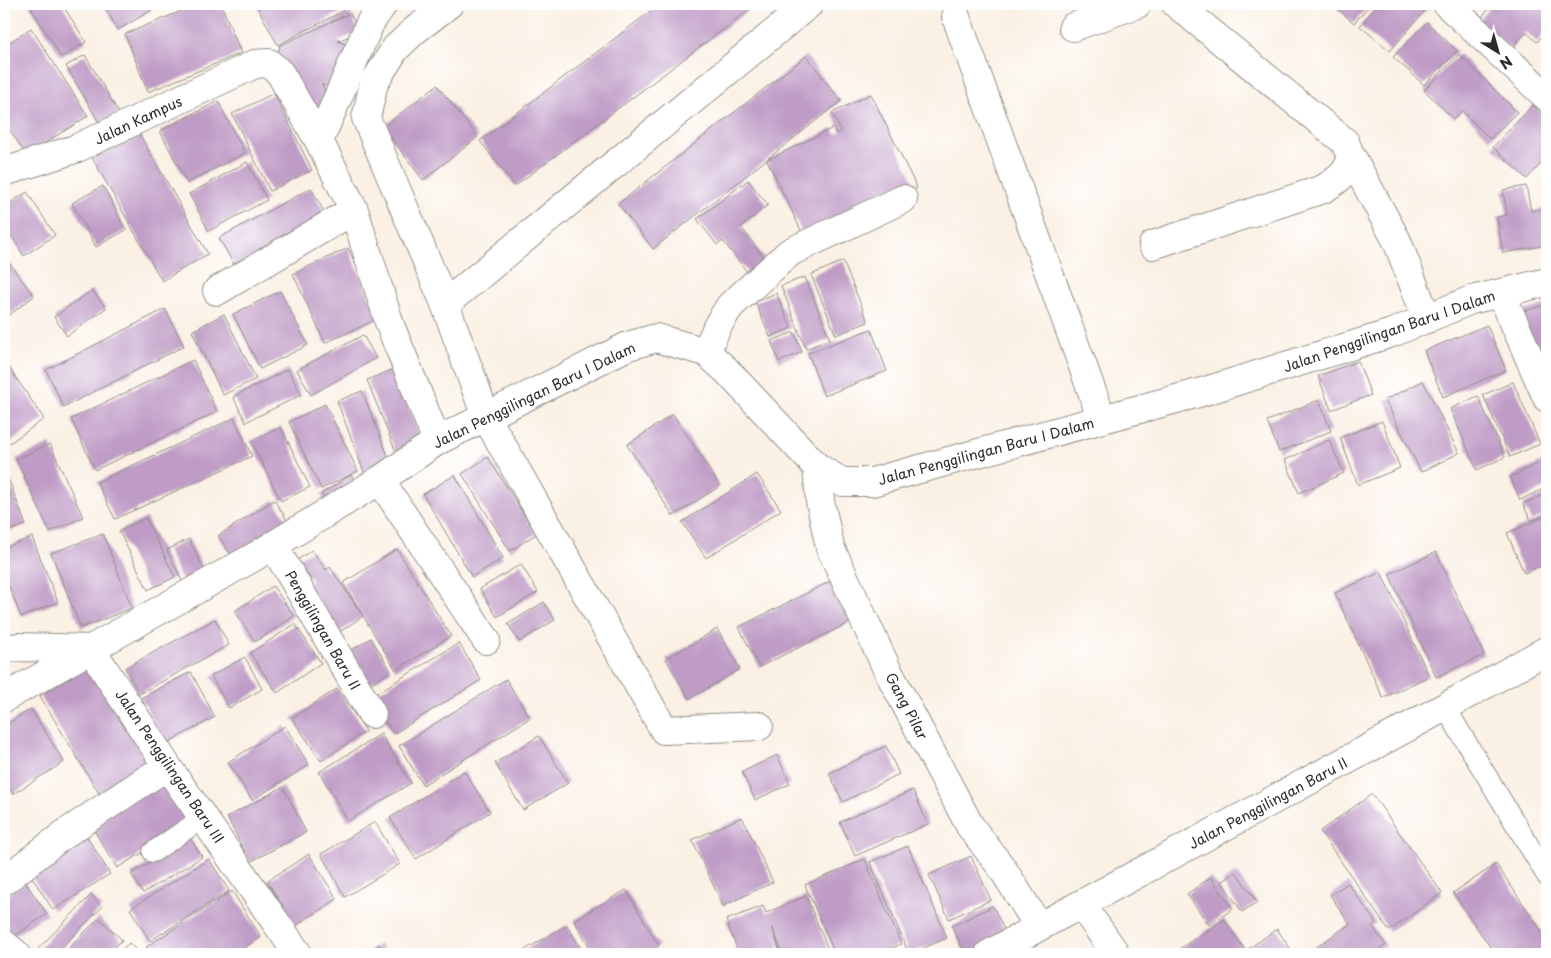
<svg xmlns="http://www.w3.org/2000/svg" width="1551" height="958" viewBox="0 0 1551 958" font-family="'Playpen Sans',sans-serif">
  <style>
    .building { fill: #bf9cc6 }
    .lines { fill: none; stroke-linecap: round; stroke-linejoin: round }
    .lane-casing { stroke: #928e87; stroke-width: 22 }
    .street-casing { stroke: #928e87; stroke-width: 30 }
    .lane { stroke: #fff; stroke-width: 20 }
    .street { stroke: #fff; stroke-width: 28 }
    .labels { text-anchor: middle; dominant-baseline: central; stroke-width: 4.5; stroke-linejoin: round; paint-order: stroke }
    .street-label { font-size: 14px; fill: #2b2b2b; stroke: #fff }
  </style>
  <rect width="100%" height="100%" fill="#fff"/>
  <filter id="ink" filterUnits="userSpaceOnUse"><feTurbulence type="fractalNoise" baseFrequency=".02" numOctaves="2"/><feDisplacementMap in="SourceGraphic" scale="10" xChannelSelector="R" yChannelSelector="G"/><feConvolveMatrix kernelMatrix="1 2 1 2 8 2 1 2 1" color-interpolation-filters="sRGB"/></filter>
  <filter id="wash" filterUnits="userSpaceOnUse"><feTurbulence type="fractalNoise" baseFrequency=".0096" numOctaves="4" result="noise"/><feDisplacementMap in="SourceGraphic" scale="20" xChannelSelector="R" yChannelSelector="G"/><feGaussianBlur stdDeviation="1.12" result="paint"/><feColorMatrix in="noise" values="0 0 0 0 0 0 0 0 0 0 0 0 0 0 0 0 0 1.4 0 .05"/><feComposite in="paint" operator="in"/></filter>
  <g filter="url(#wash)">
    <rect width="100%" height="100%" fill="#faf0e3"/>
    <g id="blocks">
      <path class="building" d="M34,4h28l24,38 -25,15 -31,-51z
        M103,4h45l4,6 -34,20z
        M168,4h12l-9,5z
        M199,4h22l20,49 -93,39 -23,-58z
        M264,4h75l4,7 -65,34 -21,-38z
        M660,4h97l-242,182 -35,-45z
        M1332,4h39l-17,19z
        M1378,4h48l3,2 -39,45 -30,-25z
        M1487,4h60v26l-10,12 -11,-10 -15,17 -32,-28 11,-14z
        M350,13l9,19 -21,9 19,8 -24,40 -11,-5 8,19 -21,10 -31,-63 2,-1 -1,-3z
        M1427,22l30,29 -33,34 -31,-28z
        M31,28l57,88 -62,39 -22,-34v-75z
        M1459,54l58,58 -27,27 -28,-28 -8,8 -30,-29z
        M85,55l34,58 -19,11 -34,-58z
        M806,56l35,45 -188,148 -35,-45z
        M437,85l41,52 -55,43 -40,-53z
        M274,93l38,77 -42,21 -38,-77z
        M871,94l46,94 -110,55 -40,-83 66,-32 3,6 5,-3 -9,-18z
        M218,101l27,52 -58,30 -27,-52z
        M1533,105l14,14v38l-20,22 -34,-32z
        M136,128l72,126 -46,27 -72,-127z
        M247,162l20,38 -58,31 -20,-37z
        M748,180l20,25 -27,22 28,37 -17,14 -29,-37 -6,4 -20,-26z
        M103,186l23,44 -30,17 -24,-44z
        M1526,186l5,25 16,-3v37l-44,8 -6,-36 10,-2 -4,-25z
        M311,188l18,33 -92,49 -18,-32z
        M27,192l28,43 -31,21 -20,-32v-17z
        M348,248l32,70 -55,25 -32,-69z
        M4,256l30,40 -30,23z
        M843,261l25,61 -32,13 -25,-60z
        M805,277l25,62 -24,10 -25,-63z
        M92,290l14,18 -39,28 -13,-19z
        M280,291l28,54 -48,24 -27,-55z
        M776,293l15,35 -21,9 -15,-35z
        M1547,304v44l-13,4 -13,-40z
        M165,309l19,37 -120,61 -18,-37z
        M224,314l32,65 -33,16 -31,-64z
        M1487,325l19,45 -63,27 -19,-46z
        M871,329l16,42 -63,25 -16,-43z
        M794,332l8,20 -23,10 -8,-21z
        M363,335l13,23 -65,37 -14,-25z
        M4,360l40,59 -40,28z
        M193,360l24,52 -122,58 -24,-51z
        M1358,361l13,34 -40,15 -13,-34z
        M288,369l13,26 -55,27 -13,-25z
        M394,369l30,77 -26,11 -31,-77z
        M1423,381l36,72 -38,19 -36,-72z
        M1513,382l27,62 -30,13 -27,-62z
        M362,391l30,75 -26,11 -29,-76z
        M1478,396l27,61 -28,13 -27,-61z
        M1319,400l12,31 -52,21 -12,-31z
        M325,404l33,67 -37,18 -32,-67z
        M673,414l47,72 -47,30 -46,-71z
        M234,418l18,38 -137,63 -18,-37z
        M1382,421l18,47 -42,17 -18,-47z
        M281,427l29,60 -29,14 -30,-60z
        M1329,440l15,33 -45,20 -14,-33z
        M50,444l33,73 -33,15 -34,-73z
        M488,457l48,77 -26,17 -48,-77z
        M1546,460l1,27 -27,13 -10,-23z
        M6,473l20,52 -22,8v-59z
        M757,474l24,36 -75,48 -24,-36z
        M351,475l10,15 -31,18 -9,-14z
        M455,475l48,83 -31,19 -49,-83z
        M1547,493v21l-16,7 -8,-17z
        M274,500l15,23 -55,36 -16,-23z
        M1544,517l3,8v38l-23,10 -17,-40z
        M146,518l29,59 -27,13 -29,-59z
        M103,534l29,74 -51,20 -30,-75z
        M32,537l26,65 -37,15 -17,-44v-25z
        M189,539l18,37 -22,11 -18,-37z
        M397,549l54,87 -55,34 -53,-87z
        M312,550l14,20 4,-3 33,49 -31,21 -32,-48 12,-8 -15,-21z
        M1436,552l48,103 -48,22 -47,-103z
        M521,564l17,28 -41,25 -17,-28z
        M1381,572l48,104 -46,22 -48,-105z
        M835,579l20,41 -96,47 -20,-40z
        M273,586l21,30 -39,26 -20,-31z
        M544,602l11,18 -36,22 -11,-18z
        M215,619l14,26 -90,49 -14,-26z
        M295,624l26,39 -44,30 -27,-40z
        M717,629l23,40 -51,30 -23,-40z
        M371,638l20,33 -29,18 -20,-33z
        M459,643l22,37 -88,54 -23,-37z
        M245,657l17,32 -33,19 -18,-32z
        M90,666l63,103 -50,31 -63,-104z
        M191,672l24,45 -50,27 -24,-46z
        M506,679l24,39 -107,67 -24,-39z
        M337,689l29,42 -45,30 -29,-43z
        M31,709l33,53 -51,32 -9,-16v-52z
        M285,726l24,39 -57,35 -24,-38z
        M381,734l30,49 -63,38 -29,-49z
        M539,736l29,47 -45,27 -28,-47z
        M886,746l13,28 -56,28 -14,-29z
        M777,755l13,29 -35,16 -13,-28z
        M464,771l26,41 -74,47 -26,-41z
        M161,777l29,47 -73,44 -28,-46z
        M283,787l23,45 -56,30 -23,-45z
        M913,790l15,34 -73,32 -15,-34z
        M1372,794l70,99 -53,38 -69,-100z
        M742,817l31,65 -50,24 -31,-66z
        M375,822l25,42 -55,33 -24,-43z
        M86,835l24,39 -57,36 -25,-39z
        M190,838l12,19 -59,36 -12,-19z
        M908,846l39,92 -38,16 -39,-92z
        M4,854l9,10 -9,9z
        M309,854l28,45 -42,27 -28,-45z
        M971,856l20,44 -42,19 -20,-44z
        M209,859l20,32 -79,50 -20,-32z
        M865,859l36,85 -23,10h-43l-30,-69z
        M1496,864l51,75v12l-4,3h-48l-42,-61z
        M1236,872l21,30 -15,10 -20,-30z
        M1211,877l22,32 -24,16 -22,-31z
        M25,882l22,32 -37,25 -6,-10v-32z
        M1348,883l28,40 -4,3 14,19 -14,9h-66l44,-30 -20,-29z
        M626,890l33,56 -14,8h-51l-20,-34z
        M232,891l29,46 -27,17h-83l-5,-7z
        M91,895l11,12 -47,47h-16l-3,-3z
        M806,896l24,58h-47l-11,-27 9,27h-42l-13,-34 37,-14 3,7z
        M993,906l15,32 -36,16h-7l-13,-28z
        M99,918l23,22 -13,14h-46z
        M1224,919l21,31 -6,4h-67z
        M567,925l17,29h-66z
        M1277,929l17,25h-43l-3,-5z
        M129,943l11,11h-23z
        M379,944l7,10h-22z"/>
    </g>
  </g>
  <g filter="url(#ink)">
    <use href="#blocks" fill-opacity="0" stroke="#928e87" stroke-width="1"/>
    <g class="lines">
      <g class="lane-casing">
        <path id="lane" d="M1445,707l102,169
          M153,852l51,-35"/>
      </g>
      <g class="street-casing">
        <path id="street" d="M449,4l-35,27 -19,18 -21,34 -8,35 79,186 41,113 178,313 95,-4
          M1447,4l100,93
          M956,17l146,402
          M1073,27l64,-23
          M319,141l51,-118 13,-19
          M1350,154l47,87 30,78
          M4,172l71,-23 180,-85 14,-1 11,10 39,68 35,69 36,115 47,116
          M1153,245l170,-56c12,-7 30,-18 27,-35 -1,-3 -4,-8 -5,-12l-169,-138
          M217,291l137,-81
          M1501,293l46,105
          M445,304l364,-300
          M706,352l12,-27 12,-19 60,-54 113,-53
          M817,467l3,34 10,46 58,124 82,155 32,42 37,59
          M380,480l106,160
          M273,545l99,169
          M4,649l14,-2 73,2
          M91,649l76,117 131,188
          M4,698l250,-141 126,-77 57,-39 191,-95 28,-8 50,14 20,18 91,97 25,15h30l330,-90 190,-59 79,-33 76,-18
          M4,881l59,-46 104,-69
          M1081,904l35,50
          M4,944l12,10
          M989,954l456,-247 102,-57"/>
      </g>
      <use href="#lane" class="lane"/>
      <use href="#street" class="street"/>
    </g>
  </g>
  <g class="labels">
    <g class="street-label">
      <text transform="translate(138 120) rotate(-25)">Jalan Kampus</text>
      <text transform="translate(1389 331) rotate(-19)">Jalan Penggilingan Baru I Dalam</text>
      <text transform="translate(534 395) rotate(-26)">Jalan Penggilingan Baru I Dalam</text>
      <text transform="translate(986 451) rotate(-15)">Jalan Penggilingan Baru I Dalam</text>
      <text transform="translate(323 630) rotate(60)">Penggilingan Baru II</text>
      <text transform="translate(907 706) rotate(62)">Gang Pilar</text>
      <text transform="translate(170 766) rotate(56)">Jalan Penggilingan Baru III</text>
      <text transform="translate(1268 803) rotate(-28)">Jalan Penggilingan Baru II</text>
    </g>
  </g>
  <rect width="1551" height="958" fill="none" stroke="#fff" stroke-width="20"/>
  <g transform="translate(1498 52) rotate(143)" stroke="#ffffff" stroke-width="4" paint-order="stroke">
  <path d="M0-4L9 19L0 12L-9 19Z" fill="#2b2b2b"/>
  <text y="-8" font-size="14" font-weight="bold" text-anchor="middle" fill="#2b2b2b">N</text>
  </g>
</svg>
